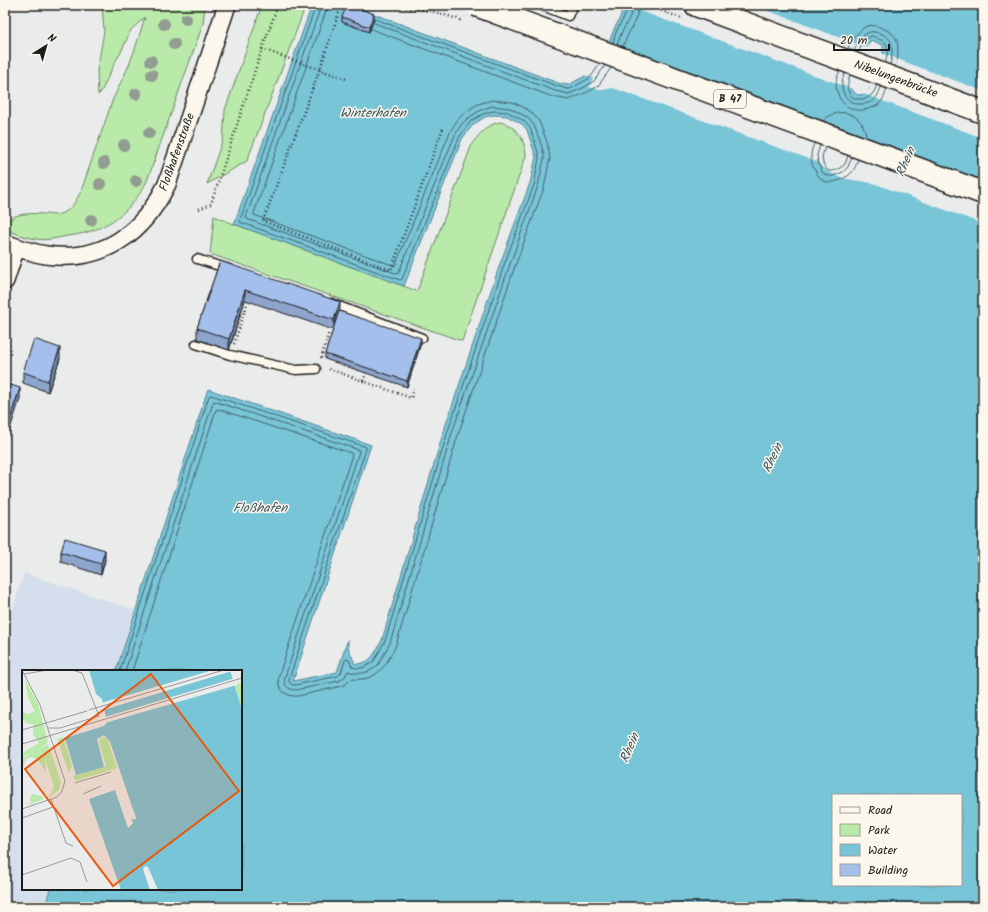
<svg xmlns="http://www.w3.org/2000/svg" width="988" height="912" viewBox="0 0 988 912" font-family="Kalam,sans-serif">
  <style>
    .built { fill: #d5deec }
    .green { fill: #b9eaa9; stroke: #6a8362 }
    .water { fill: #79c5d8; stroke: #54818d; fill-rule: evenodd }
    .pier { fill: #eaecec }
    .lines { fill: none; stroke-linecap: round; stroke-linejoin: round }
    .shore { stroke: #416067; stroke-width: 1 }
    .service-casing { stroke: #1c1c1c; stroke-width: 11 }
    .minor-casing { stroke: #1c1c1c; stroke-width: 20 }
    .trunk-casing { stroke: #1c1c1c; stroke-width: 25 }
    .path { stroke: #1c1c1c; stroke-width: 2.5; stroke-dasharray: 1 3; stroke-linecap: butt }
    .service { stroke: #fbf7ec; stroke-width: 8 }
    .minor { stroke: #fbf7ec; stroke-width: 17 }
    .trunk { stroke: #fbf7ec; stroke-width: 22 }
    .trunk-bridge-casing { stroke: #1c1c1c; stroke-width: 25; stroke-linecap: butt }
    .trunk-bridge { stroke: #fbf7ec; stroke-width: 22 }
    .tree { fill: #939c91 }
    .wall { fill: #8da4cb; stroke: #1c1c1c }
    .shaded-wall { fill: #7386a5; stroke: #1c1c1c }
    .building { fill: #a4bfec; stroke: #1c1c1c }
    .labels { text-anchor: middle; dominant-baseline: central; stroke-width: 3; stroke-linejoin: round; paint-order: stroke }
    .shield { fill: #fbf7ec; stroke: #5f5e5a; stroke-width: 1 }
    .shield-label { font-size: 11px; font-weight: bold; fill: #1c1c1c }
    .street-label { font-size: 12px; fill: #1c1c1c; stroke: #fbf7ec }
    .water-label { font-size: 13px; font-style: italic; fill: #3d575e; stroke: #fbf7ec }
    .inset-road { fill: none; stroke: #989999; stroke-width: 1 }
    .view { fill: #e8590c; fill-opacity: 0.15; stroke: #e8590c; stroke-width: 2 }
    .inset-edge { fill: none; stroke: #1c1c1c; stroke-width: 2 }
  </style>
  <rect width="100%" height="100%" fill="#eaecec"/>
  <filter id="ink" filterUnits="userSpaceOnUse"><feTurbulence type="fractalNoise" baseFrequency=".025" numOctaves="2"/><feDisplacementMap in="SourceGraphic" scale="8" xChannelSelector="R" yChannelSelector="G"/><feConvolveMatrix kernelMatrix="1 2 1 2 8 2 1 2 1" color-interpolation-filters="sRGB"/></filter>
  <g filter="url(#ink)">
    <path class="built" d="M24,573l111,37 -19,61h-93v218h27l-5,18h-40v-283h3z"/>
    <path class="green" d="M102,5h103l-2,19 -56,157c-12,24 -31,42 -56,50 -8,3 -16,4 -24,5 -10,2 -21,5 -31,3 -10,-1 -20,-6 -30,-9 1,-4 0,-9 4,-11 7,-6 26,-6 34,-5 6,0 11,2 16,0 11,-3 16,-13 21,-23l32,-92 16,-34 6,-16 10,-32 -14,13 -11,24 -5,8 -14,30 -3,3 -1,-24 7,-40z
      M262,5h44l-59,156 -40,23 16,-45 2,-29z
      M500,122c17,4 25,17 26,34l-64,185 -252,-87 4,-38 20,8 183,67 55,-147c7,-10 16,-20 28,-22z"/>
    <path class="water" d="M312,5h38l208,78 10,2 19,-10 21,-30 6,-16 4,-7 7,-17h358v902h-938l5,-18h191v-218h-125l92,-282 163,56 -78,236 44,-9 11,-33v8l7,17c17,0 20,-12 27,-24l62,-210 56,-166 30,-81 6,-26 -9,-27 -5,-6 -15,-8 -14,-1 -8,2 -11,7 -6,7 -6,8 -58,147 -170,-62zM871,40l12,5v10l-15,38 -9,2 -3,-1 -4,-4 -1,-7 13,-35 5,-4zM840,128c6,0 9,2 11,8l-13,29 -8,3 -4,-12 10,-26zM833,795h128v90h-128z"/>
    <path class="pier" d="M624,5h129l114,43 -14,36 2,6z
      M881,53l102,38v47l-122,-45 4,-1 4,-2z
      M600,54l237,78 -9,24 3,9 6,-2 2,-2 10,-25 134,50v38l-110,-41 -32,-5 -14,-7 -12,-10 -202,-73 -11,2 -13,-3 4,-9 -9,-3 7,-7z"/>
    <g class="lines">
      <path class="shore" d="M375,19l182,67 10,3h3l20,-11 10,-14
        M374,23l181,68 14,3 16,-7 9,-6 11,-15
        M371,29l182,68 16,3 19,-8 10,-6 13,-18
        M613,43c1,-4 2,-9 4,-13 4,-8 10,-16 11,-25
        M617,45c2,-5 3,-9 5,-13 4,-8 10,-17 11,-27
        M623,47c4,-14 15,-27 16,-42
        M848,49c2,-7 5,-11 10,-16 8,-9 13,-9 24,-5 12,5 15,8 16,20 0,7 0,12 -3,18
        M854,51c2,-6 4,-9 8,-14 8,-7 10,-6 20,-3 8,4 9,6 10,15 0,6 0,10 -2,15
        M858,53c2,-5 8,-17 14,-17 1,0 6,2 6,3 1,0 6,2 6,2 6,4 3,17 1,22
        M840,71c-2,4 -4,8 -4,12 0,16 11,29 27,27 5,-1 10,-2 15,-5 5,-4 7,-10 9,-16
        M845,73c-1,3 -3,6 -3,10 -1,11 7,22 19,21 4,0 9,-1 12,-3 5,-4 6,-9 8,-14
        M850,75c-4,10 -4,25 11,24 3,0 7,-1 9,-3 4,-2 5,-7 7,-11
        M823,121c16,-17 42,-7 43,16
        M814,143c-1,4 -3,8 -3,12 0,6 1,11 4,15 5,12 13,15 25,10 5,-2 10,-5 13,-9 2,-3 4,-8 5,-12
        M820,145l-3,10 1,8 4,9 5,4h6l10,-4 5,-5 4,-10
        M825,147l-3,10 1,6 3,6 3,2h3l8,-3 5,-4 3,-8
        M120,671l89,-275 2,-1 155,52v2l-77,230v3l3,3h3l43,-9 3,-3 4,-13 1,-1 3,1 3,7 4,1h6l10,-5 2,-2 11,-20 63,-210 56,-166 30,-80 5,-27 -3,-13 -6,-17 -6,-7 -16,-9 -15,-1 -10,3 -12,7 -6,8 -6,9 -57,141 -2,1 -160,-58v-2l75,-212 1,-3
        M125,671l88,-268 1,-2 145,49v2l-74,225c-2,8 3,13 11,13l43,-9 5,-3 4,-7c11,4 20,3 30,-6l12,-22 62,-210 57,-166 29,-81 6,-27v-4l-3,-11 -7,-19 -7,-8 -17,-9 -18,-2 -11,4 -13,8 -7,7 -6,10 -57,139 -151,-55 -1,-2 74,-208 1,-4
        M132,671l84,-261 2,-1 133,44 1,2 -73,220c-3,13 6,22 19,21l44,-10 4,-2 5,-5c26,3 35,-13 45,-34l62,-210 56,-166 30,-81 6,-30 -3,-16 -8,-21 -8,-9 -8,-5 -11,-5 -20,-2 -14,4 -14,9 -8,9 -6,10 -55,134 -141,-51v-2l72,-202 1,-6"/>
      <g class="service-casing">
        <path id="service" d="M540,5l28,11 5,-11
          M197,259l32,10
          M331,303l91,35
          M196,344l34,11 66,15 20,-1"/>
      </g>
      <g class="minor-casing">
        <path id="minor" d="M5,243c13,5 27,10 41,12 57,8 97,-22 121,-71l60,-179
          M5,281l11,-34"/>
      </g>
      <g class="trunk-casing">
        <path id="trunk" d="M696,5l287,107"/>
      </g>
      <path class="path" d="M394,5l7,2 34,5 26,8
        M646,5l35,13
        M340,9l-20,60 -57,152 128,49 52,-142
        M262,49l84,30
        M199,209l12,-5 51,-155 16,-44
        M234,344l13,-40
        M321,358l8,-26
        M329,369l82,29 3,-9
        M363,381l3,-8"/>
      <use href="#service" class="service"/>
      <use href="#minor" class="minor"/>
      <use href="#trunk" class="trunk"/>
      <g class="trunk-bridge-casing">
        <path id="trunk-bridge" d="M476,5l507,188"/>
      </g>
      <use href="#trunk-bridge" class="trunk-bridge"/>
    </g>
    <g class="tree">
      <circle cx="186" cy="19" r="6"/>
      <circle cx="164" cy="24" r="6"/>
      <circle cx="174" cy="44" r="6"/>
      <circle cx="151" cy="61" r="6"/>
      <circle cx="152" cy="75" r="6"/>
      <circle cx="136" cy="94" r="6"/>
      <circle cx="149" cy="133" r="6"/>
      <circle cx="124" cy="145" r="6"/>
      <circle cx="104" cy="163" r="6"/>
      <circle cx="136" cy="181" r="6"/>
      <circle cx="100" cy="184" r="6"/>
      <circle cx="91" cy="220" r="6"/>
    </g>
    <path class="wall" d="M342,17l32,2 -5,13 -27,-10z
      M220,261l120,50 81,32 -14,44 -82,-28v-5l8,-24 -88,-30 -16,50 -32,-11v-11z
      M60,359l-12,33 -25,-9v-11z
      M61,552l44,8 -4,15 -40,-13z"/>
    <path class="shaded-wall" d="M374,14v5l-5,13v-5z
      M245,290v10l-16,50v-11z
      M340,302v10l-6,19v-11z
      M421,338v5l-14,44v-6z
      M60,348v11l-12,33v-11z
      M20,388v11l-15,45v-11z
      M105,550v10l-4,15v-11z"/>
    <path class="building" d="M347,5h4l23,9 -5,13 -27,-10z
      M220,261l120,41 -6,18 -89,-30 -16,49 -32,-11z
      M339,311l82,27 -14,43 -82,-27z
      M34,339l26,9 -12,33 -25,-9z
      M5,383l15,5 -15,45z
      M65,538l40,12 -4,14 -40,-12z"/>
  </g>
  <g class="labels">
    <rect class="shield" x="714" y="90" width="32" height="18" rx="3"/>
    <g class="shield-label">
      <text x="730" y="99">B 47</text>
    </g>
    <g class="street-label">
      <text transform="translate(896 79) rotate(20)">Nibelungenbrücke</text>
      <text transform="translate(177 152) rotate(-70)">Floßhafenstraße</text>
    </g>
    <g class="water-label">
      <text x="373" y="113">Winterhafen</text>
      <text transform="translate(906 162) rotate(-67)">Rhein</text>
      <text transform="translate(773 458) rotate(-64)">Rhein</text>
      <text x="260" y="508">Floßhafen</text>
      <text transform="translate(630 748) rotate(-67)">Rhein</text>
    </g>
  </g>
  <g transform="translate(22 670)">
    <rect width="220" height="220" fill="#eaecec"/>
    <path d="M3,9l13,25 10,38 -9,7 -17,8 3,-6 14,-8 -6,-9v-10l-11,-1h5l-5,-4v-7l6,2 7,-2 -7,-14zM220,12v28l-7,-25zM41,67l9,29 -3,7 -12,-34zM79,67l6,1 10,30 -41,13 -3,-5 33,-10 -7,-24zM26,74l13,38 -2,8 -11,8 6,-11 -9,-29 1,14 -7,-11 -7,-4 -6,2 -4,11v-12zM10,124l10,2 2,3 -18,7 5,-3 -1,-6z" fill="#b9eaa9"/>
    <path d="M67,0h141l12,40v180h-84l-10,-23 -3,-1 -2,3 7,21h-29l-32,-91 26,-9 13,38 5,-5 -2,-5 3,2 2,-2 -26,-76 -6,-7 -7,4 7,28 -28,8 -11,-37 39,-12 3,-4 -5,-23 -6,-5z" fill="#79c5d8"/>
    <path d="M191,0l19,1 -129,39 -2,-7zM213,8l2,7 -132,38v-6z" fill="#eaecec"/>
    <path class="inset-road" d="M2,4l24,-4M67,40l135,-40M26,58h12l39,-12 -17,-43 -10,-3M0,60l65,-19M0,74l220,-66M53,113l36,-11M61,124l18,-8M29,129l15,44 7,3M0,139l35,-12 5,-6 3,-10 -25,-76 -18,-35M0,148l31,-11M0,205l49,-17 9,4 7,20"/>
    <path class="view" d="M129,4l88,117 -126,95 -88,-117z"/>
    <rect width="220" height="220" class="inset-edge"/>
  </g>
  <rect width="988" height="912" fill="none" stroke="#fbf7ec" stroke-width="20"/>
  <rect x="10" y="10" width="968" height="892" fill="none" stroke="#1c1c1c" stroke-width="1.5" filter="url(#ink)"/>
  <rect x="832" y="794" width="130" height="92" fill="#fbf7ec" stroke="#a29f99"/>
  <rect x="840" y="807" width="20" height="6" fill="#fbf7ec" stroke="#a29f99"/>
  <text x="868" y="814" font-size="12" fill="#1c1c1c">Road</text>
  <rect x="840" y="824" width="20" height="12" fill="#b9eaa9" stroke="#a29f99"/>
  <text x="868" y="834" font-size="12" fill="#1c1c1c">Park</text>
  <rect x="840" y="844" width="20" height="12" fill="#79c5d8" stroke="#a29f99"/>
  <text x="868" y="854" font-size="12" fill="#1c1c1c">Water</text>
  <rect x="840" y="864" width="20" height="12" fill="#a4bfec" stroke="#a29f99"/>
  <text x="868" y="874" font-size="12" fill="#1c1c1c">Building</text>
  <g transform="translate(46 46) rotate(37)" stroke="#fbf7ec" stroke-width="3" paint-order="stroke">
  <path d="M0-3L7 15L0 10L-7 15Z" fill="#1c1c1c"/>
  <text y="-6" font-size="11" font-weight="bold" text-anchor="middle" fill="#1c1c1c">N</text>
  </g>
  <path d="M834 44v6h55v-6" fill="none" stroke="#1c1c1c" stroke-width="2"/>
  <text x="840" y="44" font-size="12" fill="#1c1c1c" stroke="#fbf7ec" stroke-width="3" paint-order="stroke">20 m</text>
</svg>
